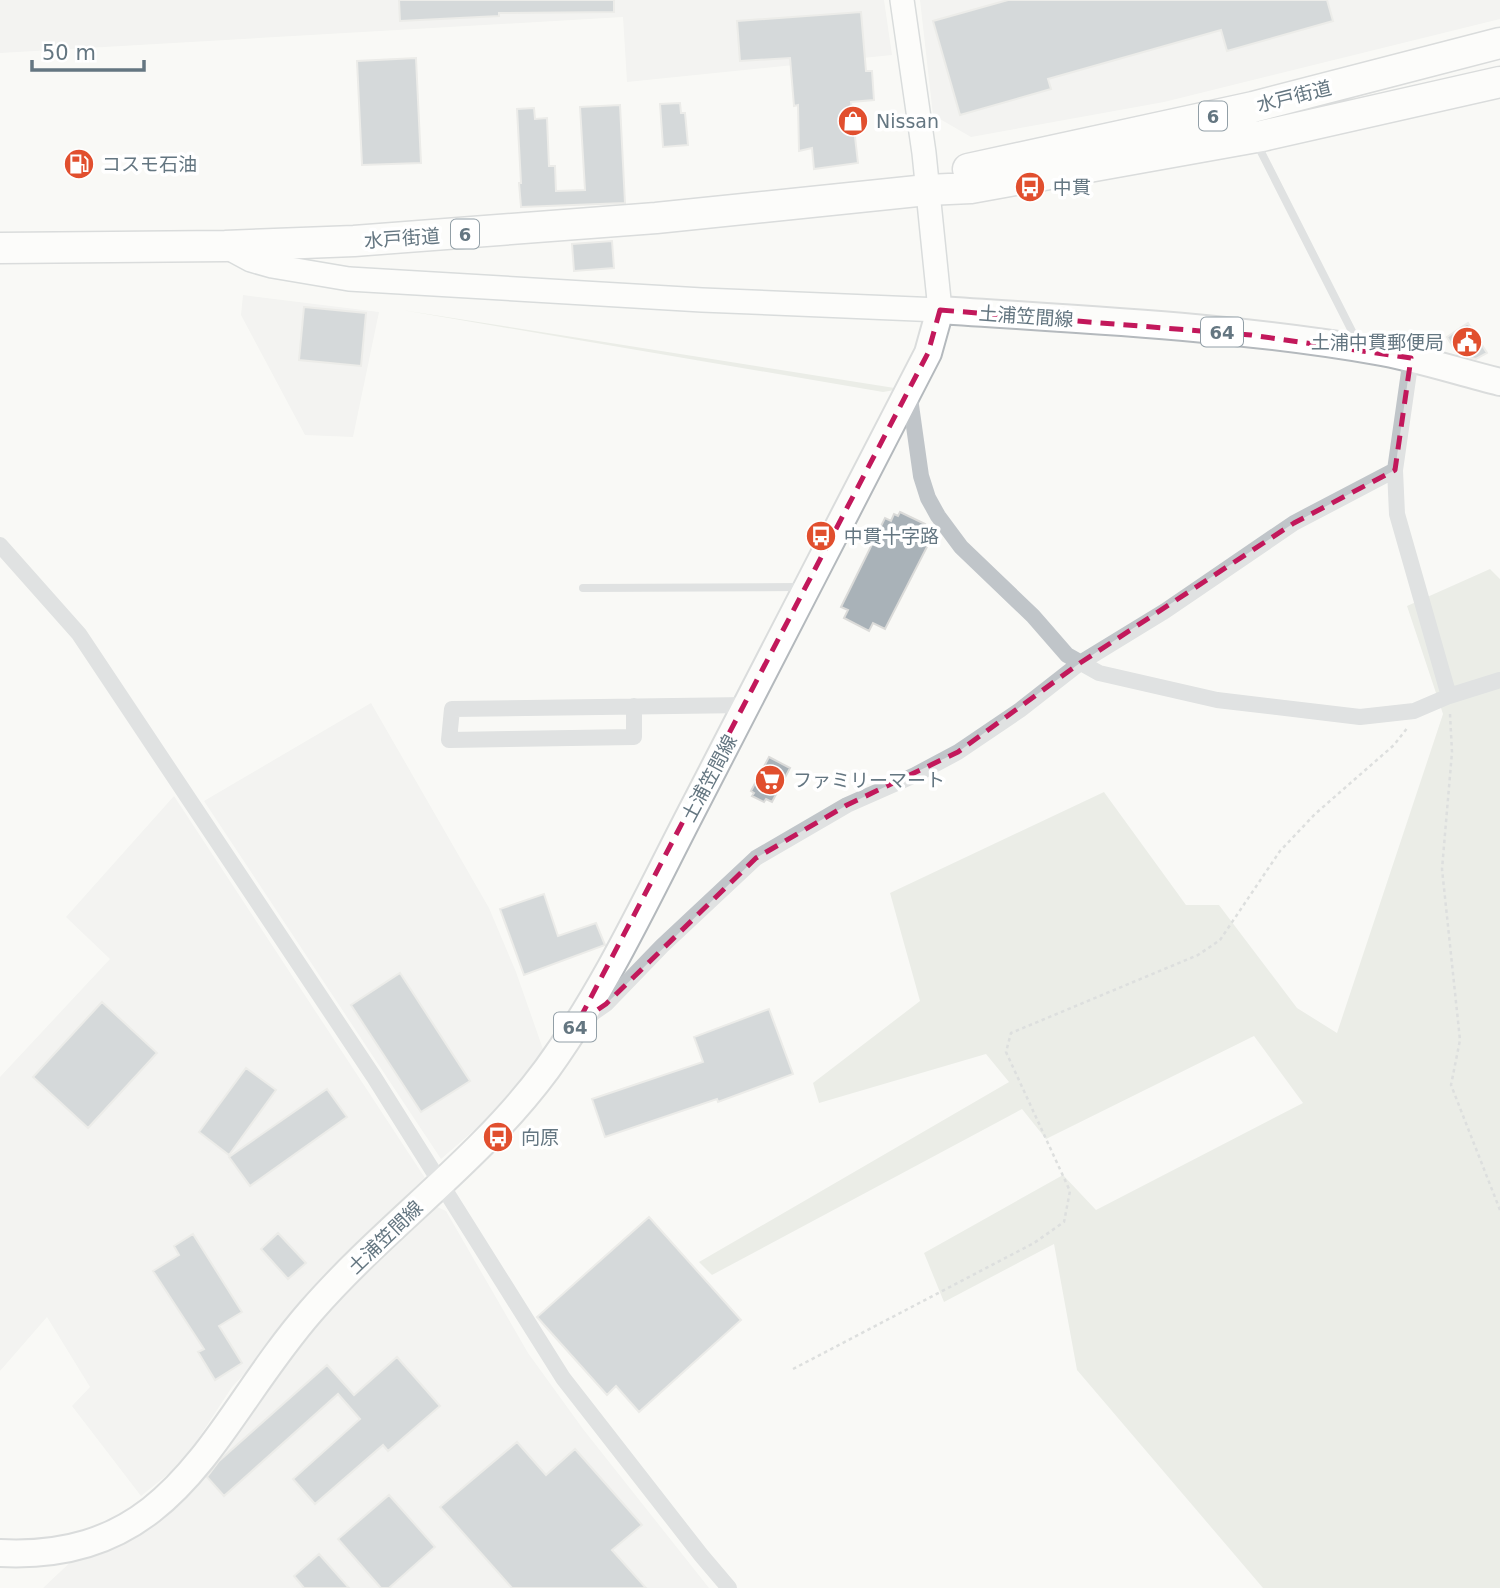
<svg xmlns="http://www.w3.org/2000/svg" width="1500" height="1588" viewBox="0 0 1500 1588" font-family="'DejaVu Sans','Noto Sans JP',sans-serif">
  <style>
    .built { fill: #eaebea }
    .green { fill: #d9ded6 }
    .building { fill: #a9b2b8; stroke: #dbdbd9; stroke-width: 2 }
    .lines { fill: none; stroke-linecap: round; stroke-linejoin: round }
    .secondary-casing { stroke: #b2b9bd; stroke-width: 26 }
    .primary-casing { stroke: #b4b9bd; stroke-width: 30 }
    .highway-casing { stroke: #b3b8bc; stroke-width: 33 }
    .path { stroke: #babec1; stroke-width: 2.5; stroke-dasharray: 3.5 3.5; stroke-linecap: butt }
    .lane { stroke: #c0c5c9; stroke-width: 8 }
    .street { stroke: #c0c5c9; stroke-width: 16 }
    .secondary { stroke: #fff; stroke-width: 23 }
    .primary { stroke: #fff; stroke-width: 26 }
    .highway { stroke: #fff; stroke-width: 30 }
    .marked { fill: none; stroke: #c2185b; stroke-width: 5; stroke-dasharray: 14 9; stroke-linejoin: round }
    .labels { text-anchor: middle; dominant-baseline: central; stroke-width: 7; stroke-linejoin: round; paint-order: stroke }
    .shield { fill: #fff; stroke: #929fa7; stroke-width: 2 }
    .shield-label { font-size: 18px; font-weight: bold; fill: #647681 }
    .street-label { font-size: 19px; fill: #647681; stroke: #fff }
    .poi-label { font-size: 19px; fill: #647681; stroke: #fff; text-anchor: start }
  </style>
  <rect width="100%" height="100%" fill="#f9f9f6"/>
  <path class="built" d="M0,0h884l8,55 -265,27 -4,-65 -623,36z
    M920,0h580v19l-336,83 -193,35 -38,-22z
    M243,295l136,17 -26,125 -48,-2 -64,-120z
    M371,703l118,205 27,64 28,80 -57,67 -46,40 -237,-358z
    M174,796l251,382 -6,10 -187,199 -49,75 -42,34 -69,-90 18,-19 -43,-70 -47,54v-294l110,-118 -44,-42z
    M435,1206l11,5 82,142 55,76 126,159h-666l36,-34 63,-21 48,-44 90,-132 91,-95z"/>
  <path class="green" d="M402,310l499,79 -18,3z
    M1490,569l10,10v1009h-237l-186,-218 -23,-126 -110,58 -20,-49 139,-78 33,35 207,-107 -49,-67 -208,103 -24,-30 -310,166 -13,-13 310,-180 -23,-28 -167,49 -6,-20 107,-82 -30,-108 214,-101 82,113h33l78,103 40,25 106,-319 -36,-108z"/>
  <path class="building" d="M399,0h215v12l-115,1v3l-99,5z
    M1008,0h319l6,21 -106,30 -6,-21 -173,49 3,10 -91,26 -27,-94z
    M861,12l5,59h6l2,29 -23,2 7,61 -44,6 -2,-21 -13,3 -1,-46 -4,1 -4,-48 -50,3 -3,-40z
    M416,58l5,105 -59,2 -5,-104z
    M680,103l1,10h4l3,32 -25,2 -3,-43z
    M620,105l5,98 -104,4 -2,-24h2l-4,-74 17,-1 1,11 12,-1 2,48h6l1,25 29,-1 -5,-83z
    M612,241l2,27 -40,3 -2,-27z
    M304,307l62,6 -5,53 -62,-6z
    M1468,323l19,30 -11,6 -5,-1 -5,-7 -8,4 -11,-18z
    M900,512l25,12 -6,11 11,6 -45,88 -12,-6 -4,8 -25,-13 4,-8 -7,-3 44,-89 6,3 3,-7 4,2z
    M769,757l21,11 -18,34 -6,-3 -2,3 -12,-6 2,-3 -3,-2z
    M544,894l14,42 38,-13 9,22 -81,30 -24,-66z
    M400,973l70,108 -49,31 -70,-107z
    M102,1002l55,51 -69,75 -55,-51z
    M769,1009l24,65 -75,28 -1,-3 -112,38 -13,-38 111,-37 -9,-25z
    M246,1068l30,22 -47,65 -30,-23z
    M327,1089l20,28 -97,69 -21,-29z
    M649,1217l92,103 -102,92 -23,-26 -9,9 -70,-78z
    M278,1233l28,30 -18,16 -27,-30z
    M193,1234l49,78 -23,14 23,37 -27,17 -17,-28 6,-3 -51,-78 26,-16 -5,-9z
    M397,1357l43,49 -52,45 -5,-6 -68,59 -22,-25 67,-60 -22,-25 -114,102 -17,-19 12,-16 108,-96 27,30z
    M517,1442l29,33 29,-26 67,76 -30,25 34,38h-134l-72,-81z
    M389,1495l46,52 -46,41h-8l-43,-49z
    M319,1554l30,34h-45l-10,-12z"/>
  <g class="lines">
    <g class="secondary-casing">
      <path id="secondary" d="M225,246l26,14 21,6 77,13 353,21 238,10 -16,-157 -22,-153"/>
    </g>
    <g class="primary-casing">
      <path id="primary" d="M0,1553c179,9 213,-130 311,-242 74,-85 169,-151 236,-242 60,-83 103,-178 150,-268 77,-149 154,-299 231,-448l12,-43c145,10 292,16 436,41 42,7 83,21 124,31"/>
    </g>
    <g class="highway-casing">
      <path id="highway" d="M968,169l285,-62 247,-64
        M0,248l225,-2 129,-5 302,-23 271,-28 44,-2 291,-52 238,-54"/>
    </g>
    <path class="path" d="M1450,714l2,38 -10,117 18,171 -9,45 49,125
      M793,1369l241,-126 30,-21 6,-31 -64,-139 5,-19 187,-78 22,-15 60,-89 35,-37 79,-69 14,-18"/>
    <path class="lane" d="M1256,142l102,201
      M583,588l218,-1"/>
    <path class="street" d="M1411,358l-16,112 2,44 52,182
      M909,391l12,85 7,22 10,18 23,31 72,69 34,39 32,18 118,27 143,17 54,-6 35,-15 51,-16
      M0,545l79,89 295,443 189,301 138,177 28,33
      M634,706v31l-185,3 3,-31 295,-4
      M587,1017l19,-13 56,-58 94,-88 91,-53 68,-30 43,-23 62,-42 60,-47 85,-52 129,-88 101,-53"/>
    <use href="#secondary" class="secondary"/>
    <use href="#primary" class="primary"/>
    <use href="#highway" class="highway"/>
  </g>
  <path d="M0 0H1500V1588H0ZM940,310l311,25 160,23 -16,112 -101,53 -214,140 -122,89 -111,53 -91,53 -150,146 -29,20 351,-671z" fill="#f9f9f6" fill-opacity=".55" fill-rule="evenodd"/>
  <path class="marked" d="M940,310l311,25 160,23 -16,112 -101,53 -214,140 -122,89 -111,53 -91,53 -150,146 -29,20 351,-671z"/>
  <defs>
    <g id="shop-disc" transform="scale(1.575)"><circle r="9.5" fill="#e14f2e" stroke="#fff"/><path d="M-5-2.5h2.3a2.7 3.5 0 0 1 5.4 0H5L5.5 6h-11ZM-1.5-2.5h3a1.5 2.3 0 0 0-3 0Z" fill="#fff"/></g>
    <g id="fuel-disc" transform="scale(1.575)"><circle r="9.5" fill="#e14f2e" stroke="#fff"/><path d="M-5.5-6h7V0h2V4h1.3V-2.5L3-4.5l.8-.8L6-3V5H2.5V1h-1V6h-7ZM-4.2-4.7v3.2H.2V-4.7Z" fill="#fff"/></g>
    <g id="bus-disc" transform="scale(1.575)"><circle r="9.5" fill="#e14f2e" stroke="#fff"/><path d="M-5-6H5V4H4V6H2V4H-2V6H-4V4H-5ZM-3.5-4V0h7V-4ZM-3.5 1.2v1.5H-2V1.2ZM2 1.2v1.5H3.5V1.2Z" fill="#fff"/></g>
    <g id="civic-disc" transform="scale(1.575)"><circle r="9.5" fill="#e14f2e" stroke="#fff"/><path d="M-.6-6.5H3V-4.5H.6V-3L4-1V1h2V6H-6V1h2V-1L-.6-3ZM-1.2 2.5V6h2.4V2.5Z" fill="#fff"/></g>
    <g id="supermarket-disc" transform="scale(1.575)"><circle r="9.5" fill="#e14f2e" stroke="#fff"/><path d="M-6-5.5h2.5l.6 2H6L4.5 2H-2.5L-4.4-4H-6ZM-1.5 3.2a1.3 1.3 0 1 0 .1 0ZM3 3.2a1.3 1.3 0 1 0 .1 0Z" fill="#fff"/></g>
  </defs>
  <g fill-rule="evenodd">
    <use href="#shop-disc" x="853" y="121"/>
    <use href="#fuel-disc" x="79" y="164"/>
    <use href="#bus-disc" x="1030" y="187"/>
    <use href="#civic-disc" x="1467" y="342"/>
    <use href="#bus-disc" x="821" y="536"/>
    <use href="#supermarket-disc" x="770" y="780"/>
    <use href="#bus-disc" x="498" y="1137"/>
  </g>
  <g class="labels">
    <g class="shield">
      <rect x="1199" y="101.5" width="28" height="29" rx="5"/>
      <rect x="451" y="219.5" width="28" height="29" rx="5"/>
      <rect x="1201" y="317.5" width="42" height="29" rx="5"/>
      <rect x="554" y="1012.5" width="42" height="29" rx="5"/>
    </g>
    <g class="shield-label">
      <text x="1213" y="116">6</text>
      <text x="465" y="234">6</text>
      <text x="1222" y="332">64</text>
      <text x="575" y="1027">64</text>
    </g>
    <g class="street-label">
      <text transform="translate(1294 96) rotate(-14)">水戸街道</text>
      <text transform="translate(402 238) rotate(-4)">水戸街道</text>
      <text transform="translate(1026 316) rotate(4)">土浦笠間線</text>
      <text transform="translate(709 778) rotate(-62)">土浦笠間線</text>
      <text transform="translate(385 1237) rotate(-44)">土浦笠間線</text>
    </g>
    <g class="poi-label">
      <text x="876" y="121">Nissan</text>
      <text x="102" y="164">コスモ石油</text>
      <text x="1053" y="187">中貫</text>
      <text x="1444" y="342" text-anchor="end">土浦中貫郵便局</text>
      <text x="844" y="536">中貫十字路</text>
      <text x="793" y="780">ファミリーマート</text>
      <text x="521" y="1137">向原</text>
    </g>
  </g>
  <path d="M32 60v10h112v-10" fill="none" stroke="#647681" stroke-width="3.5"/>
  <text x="42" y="60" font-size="21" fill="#647681" stroke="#ffffff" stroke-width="5" paint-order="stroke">50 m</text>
</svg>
